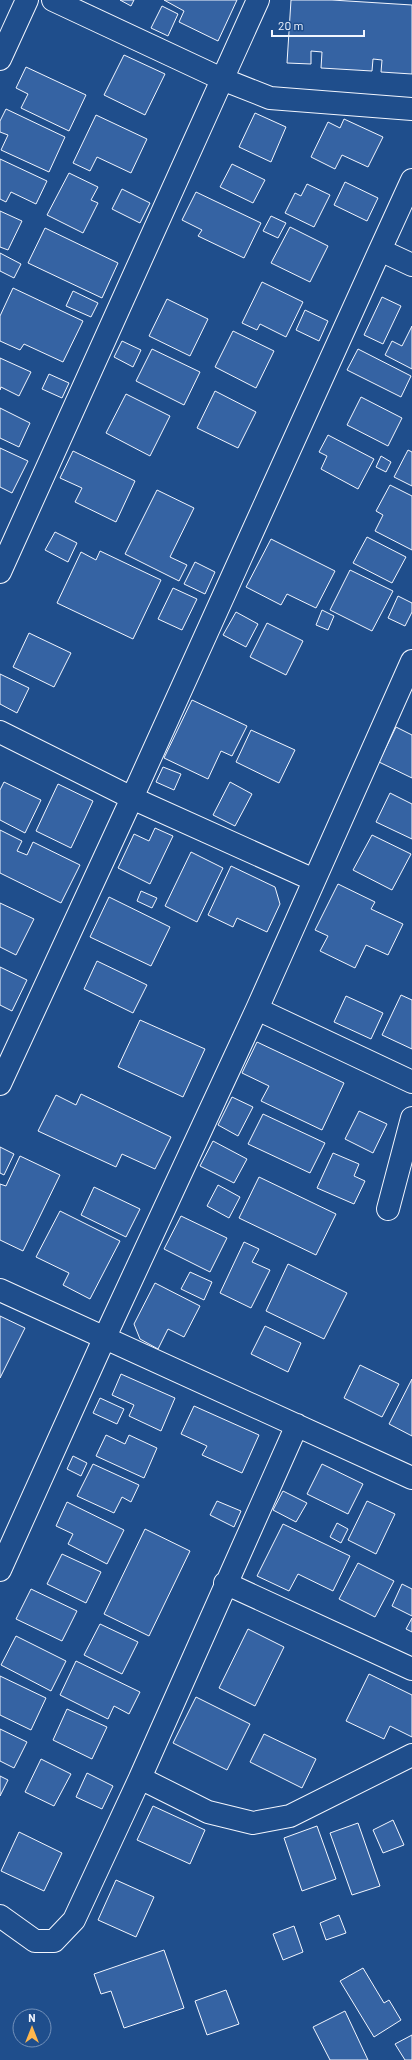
<svg xmlns="http://www.w3.org/2000/svg" width="412" height="2060" viewBox="0 0 412 2060" font-family="Barlow,sans-serif">
  <style>
    .building { fill: #3563a3; stroke: #f2f6ff }
    .lines { fill: none; stroke-linecap: round; stroke-linejoin: round }
    .street-casing { stroke: #f2f6ff; stroke-width: 24 }
    .street { stroke: #1f4e8c; stroke-width: 22 }
  </style>
  <rect width="100%" height="100%" fill="#1f4e8c"/>
  <path class="building" d="M120,0h14l-3,6z
    M164,0h73l-19,41 -39,-19 5,-11z
    M291,0h41l80,5v69l-31,-2 1,-12 -9,-1 -1,12 -51,-3 1,-16 -11,-1v13l-24,-1z
    M162,6l16,8 -10,22 -17,-8z
    M124,55l41,19 -20,41 -41,-20z
    M26,67l60,28 -17,36 -48,-23 7,-14 -12,-6z
    M6,109l59,28 -16,35 -48,-22 7,-15 -8,-3v-11z
    M255,113l31,14 -15,35 -32,-15z
    M96,115l51,24 -16,34 -34,-16 -7,14 -17,-8z
    M344,119l39,18 -15,30 -26,-12 -7,14 -24,-12 17,-35 12,6z
    M0,159l47,22 -11,23 -25,-12 -5,10 -6,-3z
    M232,164l33,16 -12,23 -33,-16z
    M69,173l29,14 -7,13 7,3 -15,30 -36,-18z
    M345,182l33,16 -11,23 -33,-16z
    M307,184l23,11 -16,32 -29,-14 10,-20 6,3z
    M122,189l28,14 -10,20 -28,-14z
    M196,192l65,31 -17,35 -46,-22 4,-6 -20,-10z
    M0,211l22,10 -14,29 -8,-3z
    M271,216l15,7 -8,15 -15,-7z
    M290,227l38,19 -18,36 -39,-19z
    M45,228l73,35 -16,35 -74,-35z
    M0,253l21,11 -7,14 -14,-7z
    M262,282l41,20 -17,35 -26,-13 -3,6 -15,-7z
    M13,288l70,33 -20,41 -39,-18 -4,6 -20,-9v-25z
    M73,291l25,12 -7,14 -25,-11z
    M382,297l19,9 -18,38 -19,-9z
    M167,299l41,20 -18,37 -41,-20z
    M305,310l23,11 -9,20 -23,-11z
    M412,326v43l-27,-14 7,-14 10,5z
    M233,331l41,20 -18,37 -41,-21z
    M122,341l19,9 -8,17 -19,-10z
    M152,349l48,23 -16,33 -48,-24z
    M358,349l53,27 -10,21 -54,-27z
    M0,358l31,14 -12,24 -18,-9 -1,3z
    M49,374l20,9 -7,15 -20,-9z
    M215,391l41,21 -18,36 -41,-20z
    M126,394l44,22 -20,40 -44,-23z
    M361,397l41,21 -14,28 -41,-21z
    M0,408l30,15 -11,24 -19,-9z
    M328,435l46,24 -16,30 -37,-20 6,-13 -8,-4z
    M0,448l28,13 -16,32 -12,-6z
    M408,450l4,2v34l-18,-9z
    M73,451l62,30 -19,41 -41,-20 7,-14 -22,-10z
    M381,456l10,6 -5,10 -10,-5z
    M390,485l22,11v54l-37,-19 8,-16 -7,-4z
    M157,490l37,18 -24,49 17,8 -8,16 -54,-27z
    M55,532l22,11 -9,19 -23,-12z
    M367,537l39,20 -14,26 -39,-20z
    M271,539l64,32 -19,37 -29,-14 -6,11 -35,-18z
    M100,551l61,29 -28,59 -76,-36 24,-51 15,8z
    M195,562l20,10 -10,22 -21,-10z
    M350,570l43,21 -21,40 -42,-21z
    M173,588l24,11 -15,31 -24,-11z
    M398,596l14,7v9l-7,14 -17,-8z
    M322,610l12,6 -6,14 -12,-5z
    M236,612l22,12 -12,23 -23,-12z
    M267,623l36,18 -17,34 -36,-18z
    M29,633l42,20 -17,34 -41,-20z
    M0,674l29,14 -12,25 -17,-9z
    M192,700l55,26 -15,30 -11,-5 -13,28 -44,-21z
    M396,727l16,8v43l-33,-16z
    M251,730l44,20 -16,33 -43,-21z
    M163,767l18,7 -7,16 -18,-8z
    M4,782l37,18 -16,33 -25,-13v-30z
    M230,782l22,12 -17,32 -22,-11z
    M58,784l35,17 -22,47 -35,-17z
    M390,793l22,11v35l-36,-17z
    M155,828l18,8 -23,48 -32,-16 16,-34 15,7z
    M0,830l22,11 -5,10 10,4 6,-13 47,23 -19,38 -61,-30z
    M372,835l39,19 -19,36 -39,-20z
    M191,852l32,16 -26,54 -32,-16z
    M231,866l44,21 5,17 -13,28 -30,-14 -4,9 -25,-12z
    M338,884l37,18 -4,7 32,15 -15,31 -22,-10 -11,23 -35,-17 8,-15 -13,-6z
    M141,891l16,7 -5,10 -15,-7z
    M109,897l61,30 -19,39 -61,-29z
    M0,903l34,16 -18,36 -16,-8z
    M97,961l50,24 -14,28 -49,-24z
    M0,967l27,13 -15,31 -12,-6z
    M401,995l11,5v49l-30,-14z
    M346,996l37,17 -12,26 -37,-17z
    M140,1020l65,29 -22,48 -65,-30z
    M257,1042l87,41 -22,47 -61,-29 8,-15 -27,-13z
    M81,1094l90,43 -16,32 -33,-15 -6,13 -78,-36 18,-36 20,10z
    M232,1097l21,10 -15,29 -20,-11z
    M359,1111l28,13 -14,29 -28,-14z
    M263,1114l62,29 -15,30 -62,-29z
    M213,1141l34,18 -13,24 -34,-17z
    M0,1147l14,7 -10,21 -4,-2z
    M333,1153l26,11 -5,12 11,5 -11,23 -37,-16z
    M20,1156l40,19 -37,76 -23,-11v-56l6,2z
    M259,1177l77,37 -20,41 -77,-37z
    M218,1185l22,12 -11,21 -22,-12z
    M94,1187l46,22 -14,28 -45,-22z
    M60,1211l60,30 -30,58 -27,-14 6,-12 -33,-16z
    M181,1216l46,22 -17,34 -46,-23z
    M244,1242l15,7 -7,13 18,8 -19,38 -31,-15z
    M288,1264l59,29 -23,46 -58,-28z
    M190,1272l22,10 -8,18 -23,-11z
    M155,1283l45,23 -16,31 -16,-8 -10,20 -18,-10 -6,-15z
    M0,1316l25,12 -25,50z
    M265,1326l36,17 -13,29 -37,-18z
    M360,1365l39,19 -17,33 -38,-19z
    M121,1374l54,24 -14,33 -32,-15 5,-11 -22,-10z
    M412,1379v57l-23,-12z
    M100,1398l24,11 -7,15 -24,-11z
    M194,1406l65,29 -17,38 -40,-18 5,-9 -26,-12z
    M106,1435l19,9 4,-9 28,13 -13,30 -48,-22z
    M73,1456l14,7 -6,13 -14,-7z
    M93,1464l46,21 -8,17 -9,-5 -8,16 -37,-17z
    M322,1464l41,20 -15,30 -41,-20z
    M283,1491l24,12 -11,19 -23,-12z
    M217,1501l24,10 -7,16 -24,-12z
    M367,1501l28,13 -19,40 -28,-14z
    M67,1502l57,28 -17,34 -39,-20 5,-10 -17,-8z
    M337,1523l11,6 -7,14 -11,-6z
    M283,1524l67,32 -17,35 -35,-17 -9,17 -32,-15z
    M145,1529l45,22 -41,85 -45,-22z
    M62,1554l39,18 -15,31 -39,-19z
    M358,1563l36,18 -19,36 -36,-18z
    M402,1584l10,5v27l-20,-10z
    M31,1589l46,22 -15,30 -46,-22z
    M412,1618v14l-6,-3z
    M100,1624l38,18 -16,32 -38,-19z
    M248,1629l36,18 -29,59 -36,-18z
    M16,1636l50,25 -15,30 -50,-26z
    M76,1661l64,31 -11,22 -15,-8 -6,13 -48,-24z
    M369,1674l43,21v42l-22,-11 -6,13 -38,-18z
    M0,1676l46,22 -15,32 -31,-15z
    M196,1697l54,27 -23,46 -54,-27z
    M67,1709l40,18 -15,32 -39,-19z
    M0,1729l27,13 -13,26 -14,-7z
    M264,1734l52,25 -14,29 -52,-26z
    M41,1759l30,15 -17,32 -29,-14z
    M87,1773l26,13 -11,23 -26,-12z
    M0,1776l8,4 -8,16z
    M153,1806l52,24 -15,34 -53,-24z
    M393,1820l11,25 -21,8 -10,-23z
    M358,1823l22,63 -28,9 -22,-62z
    M317,1826l19,53 -34,12 -18,-53z
    M19,1832l43,21 -18,38 -43,-20z
    M116,1880l38,17 -18,40 -38,-17z
    M339,1915l7,18 -20,7 -6,-17z
    M294,1926l9,26 -20,8 -10,-26z
    M164,1950l20,58 -60,20 -13,-37 -10,3 -7,-20z
    M363,1968l21,35 5,-3 12,20 -27,17 -34,-56z
    M226,1990l13,34 -32,11 -12,-34z
    M345,2011l23,49h-38l-17,-33z
    M412,2035v25h-7l-10,-16z"/>
  <g class="lines">
    <g class="street-casing">
      <path id="street" d="M53,0l169,79 48,19 142,11
        M0,59l27,-59
        M412,180l-32,70 32,15
        M0,572l258,-572
        M0,732l132,66 182,82
        M257,1009l155,73
        M0,1084l132,-286 248,-548
        M388,1209l24,-91
        M0,1290l412,188
        M0,1570l104,-231 153,-330 155,-348
        M225,1583l187,86
        M140,1778l157,-353
        M0,1916l35,25h19l20,-21 66,-142 68,34 45,11 37,-7 122,-61"/>
    </g>
    <use href="#street" class="street"/>
  </g>
  <g transform="translate(32 2028)"><circle r="19" fill="#1f4e8c" stroke="#7391ba"/>
  <path d="M0-3L7 15L0 10L-7 15Z" fill="#ffb74d"/>
  <text y="-6" font-size="11" font-weight="bold" text-anchor="middle" fill="#f2f6ff">N</text>
  </g>
  <path d="M272 30v6h92v-6" fill="none" stroke="#f2f6ff" stroke-width="2"/>
  <text x="278" y="30" font-size="12" fill="#f2f6ff" stroke="#1f4e8c" stroke-width="3" paint-order="stroke">20 m</text>
</svg>
